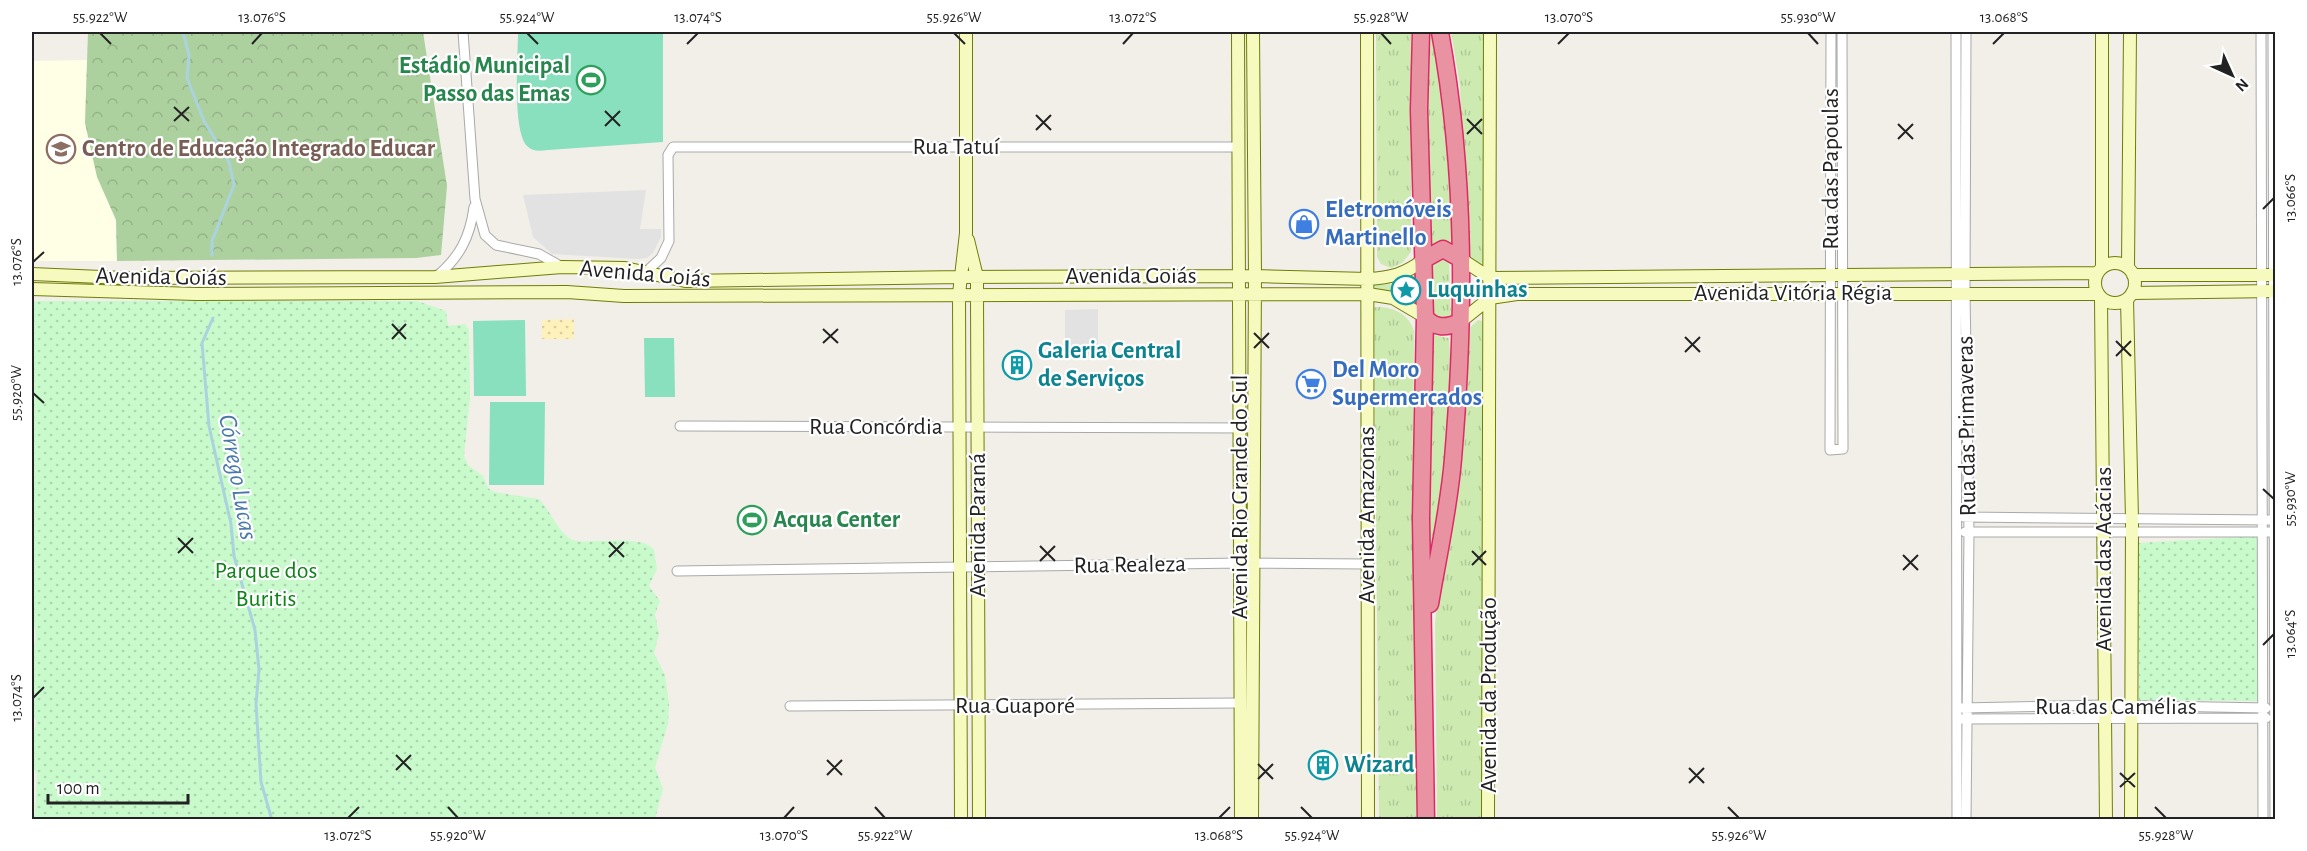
<svg xmlns="http://www.w3.org/2000/svg" width="2307" height="851" viewBox="0 0 2307 851" font-family="'Alegreya Sans',sans-serif">
  <style>
    .education { fill: #ffffe5 }
    .grass { fill: url(#grass-tufts) }
    .forest { fill: url(#forest-crowns) }
    .sand { fill: url(#sand-dots) }
    .park { fill: url(#park-dots) }
    .pitch { fill: #88e0be }
    .parking { fill: #e2e2e2 }
    .lines { fill: none; stroke-linecap: round; stroke-linejoin: round }
    .stream { stroke: #aad3df; stroke-width: 3 }
    .street-casing { stroke: #a9a9a9; stroke-width: 11 }
    .secondary-casing { stroke: #707d05; stroke-width: 14 }
    .highway-casing { stroke: #dc2a67; stroke-width: 19 }
    .street { stroke: #fff; stroke-width: 9 }
    .secondary { stroke: #f7fabf; stroke-width: 12 }
    .highway { stroke: #e892a2; stroke-width: 16 }
    .ticks { fill: none; stroke: #222; stroke-width: 2 }
    .labels { text-anchor: middle; dominant-baseline: central; stroke-width: 4.5; stroke-linejoin: round; paint-order: stroke }
    .leisure-label { font-size: 24px; font-weight: bold; fill: #27864d; stroke: #fff; text-anchor: end }
    .street-label { font-size: 24px; fill: #222; stroke: #fff }
    .education-label { font-size: 24px; font-weight: bold; fill: #785e54; stroke: #fff; text-anchor: start }
    .shop-label { font-size: 24px; font-weight: bold; fill: #366cbe; stroke: #fff; text-anchor: start }
    .culture-label { font-size: 24px; font-weight: bold; fill: #0d838f; stroke: #fff; text-anchor: start }
    .park-label { font-size: 24px; fill: #0c8416; stroke: #fff }
    .water-label { font-size: 26px; font-style: italic; fill: #4a7aab; stroke: #fff }
    .neatline { fill: none; stroke: #222; stroke-width: 2 }
    .ticks-label { font-size: 15px; text-anchor: middle; fill: #222 }
  </style>
  <defs>
    <pattern id="grass-tufts" width="24" height="20" patternUnits="userSpaceOnUse" patternTransform="scale(1.5)"><rect width="24" height="20" fill="#cdebb0"/><path d="M3 7l-1-3M5 7V3M7 7l1-3M15 17l-1-3M17 17v-4M19 17l1-3" fill="none" stroke="#b0c997"/></pattern>
    <pattern id="forest-crowns" width="20" height="18" patternUnits="userSpaceOnUse" patternTransform="scale(1.5)"><rect width="20" height="18" fill="#add19e"/><path d="M2 6a3 3 0 1 1 6 0M12 15a3 3 0 1 1 6 0" fill="none" stroke="#95b388"/></pattern>
    <pattern id="sand-dots" width="8" height="8" patternUnits="userSpaceOnUse" patternTransform="scale(1.5)"><rect width="8" height="8" fill="#fff1ba"/><path d="M2 2h.1M6 6h.1" fill="none" stroke="#dacea0" stroke-width="1.8" stroke-linecap="round"/></pattern>
    <pattern id="park-dots" width="8" height="8" patternUnits="userSpaceOnUse" patternTransform="scale(1.5)"><rect width="8" height="8" fill="#c8facc"/><path d="M2 2h.1M6 6h.1" fill="none" stroke="#acd6af" stroke-width="1.8" stroke-linecap="round"/></pattern>
  </defs>
  <rect width="100%" height="100%" fill="#f2efe9"/>
  <path class="education" d="M87,60l-2,63 31,97 1,41h-85v-200z"/>
  <path class="grass" d="M1376,32h35v220l-9,11 -11,5 -10,-4 -4,-7z
    M1427,32h10l4,21 15,196 -26,1z
    M1451,32h32l3,233 -6,1 -15,-11 -5,-169z
    M1435,255l14,2 2,62 -4,3 -17,-6 -3,-54z
    M1415,275l-1,28 -18,-9 -23,-2v-7l25,-1z
    M1376,307c17,-1 34,8 38,24l-1,220 8,268h-42l-5,-511z
    M1478,320l4,1 1,498 -46,1 -2,-197 30,-291z
    M1432,335l17,3c6,83 -7,165 -20,247l-3,-18z"/>
  <path class="forest" d="M88,32h335l24,154 -6,69 -25,3 -299,3 -1,-41 -19,-43 -12,-54z"/>
  <path class="sand" d="M574,319v20h-32v-19z"/>
  <path class="park" d="M32,301h385l29,10 2,15 17,-2 4,6 1,67 -6,59 4,9 15,11 5,12 6,4 45,7c11,11 22,39 37,42 19,3 67,-7 78,9l3,19 -8,17 11,15 -5,13 4,20 -5,19 11,22 4,28 -1,21 -13,43 8,22 -8,30h-623v-4l3,-1 2,-40c-12,-15 -3,-36 -1,-53 -8,-15 -7,-46 -4,-63 2,-15 7,-22 0,-37z
    M2259,536l-1,165 -119,-1 -1,-157z"/>
  <path class="pitch" d="M518,32h145v110l-115,8c-8,1 -15,2 -21,-4 -15,-16 -9,-90 -9,-114z
    M525,320l1,76h-52l-1,-75z
    M644,338h30l1,59h-30z
    M490,402h55l-1,83h-55z"/>
  <path class="parking" d="M646,190l-6,39h21v8l-8,16 -6,5 -10,1 -85,-5 -19,-17 -10,-42z
    M1098,309v46h-33v-45z"/>
  <g class="lines">
    <path class="stream" d="M183,32l6,23 -2,23 17,43 25,41 5,23 -22,56v14
      M213,318l-11,25 7,83 22,98 3,32 21,74 4,40 -3,34 5,78 11,38"/>
    <g class="street-casing">
      <path id="street" d="M463,32l12,167 10,36 11,10 43,9 23,13
        M1831,32l-1,418 13,-1 -1,-417
        M1956,32l1,788
        M1966,32l-1,260 4,240 -3,288
        M2261,32l2,788
        M2273,32l2,788
        M646,272l15,-14 8,-17 -1,-86 5,-8h566
        M436,277c24,-20 34,-40 38,-70
        M680,426l573,2
        M1964,517l305,3
        M1965,532h304
        M677,571l564,-8 126,1
        M790,706l450,-3
        M1962,708l143,-3 161,3
        M1962,719l304,-1"/>
    </g>
    <g class="secondary-casing">
      <path id="secondary" d="M1238,32l3,788
        M1367,32l1,788
        M968,240l9,37v18l2,525
        M1461,259l29,19 606,-5
        M2095 283a20 20 0 1 1 40 0a20 20 0 1 1-40 0Z
        M2102,267v-235
        M2128,267l2,-235
        M32,274l92,4 311,-1 127,-10 63,1 60,13 275,-4 295,-1 113,3c22,-1 38,-5 55,-19
        M2133,275h143
        M32,289l164,5 371,-2 57,4 744,-2 25,4 32,19
        M2132,293l144,-2
        M2101,299l5,521
        M2127,299l5,220 -1,301
        M1460,322l30,-24 27,-4h580
        M961,820l-2,-526 7,-61v-201
        M1252,820l3,-544 -2,-244
        M1488,820l2,-788"/>
    </g>
    <g class="highway-casing">
      <path id="highway" d="M1421,32l-2,78 6,207 -4,202 5,301
        M1423,260l20,-11 18,10
        M1425,317c10,12 21,11 35,5
        M1430,604c8,-48 19,-96 23,-145 12,-142 13,-286 -13,-427"/>
    </g>
    <use href="#street" class="street"/>
    <use href="#secondary" class="secondary"/>
    <use href="#highway" class="highway"/>
  </g>
  <path class="ticks" d="M100,33l11,11M527,33l11,11M954,33l11,11M1381,33l10,11M1808,33l10,11M252,44l10,-11M687,44l11,-11M1123,44l10,-11M1558,44l11,-11M1993,44l11,-11M174,107l15,14M605,111l15,15M1036,115l15,15M1467,119l15,15M174,121l15,-14M1898,124l15,15M605,126l15,-15M1036,130l15,-15M1467,134l15,-15M1898,139l15,-15M2263,209l11,-11M33,262l11,-10M392,324l14,15M823,329l15,14M1254,333l15,15M1685,337l15,15M392,339l14,-15M2116,341l15,15M823,343l15,-14M1254,348l15,-15M1685,352l15,-15M2116,356l15,-15M33,393l11,10M2263,489l11,10M178,538l15,15M609,542l15,15M1040,546l15,15M1472,551l14,14M178,553l15,-15M1903,555l15,15M609,557l15,-15M1040,561l15,-15M1472,565l14,-14M1903,570l15,-15M2263,645l11,-11M33,698l11,-11M396,755l15,15M827,760l15,15M1258,764l15,15M1689,768l15,15M396,770l15,-15M2120,773l15,14M827,775l15,-15M1258,779l15,-15M1689,783l15,-15M2120,787l15,-14M448,807l10,11M875,807l10,11M1301,807l11,11M1728,807l11,11M2155,807l11,11M348,818l11,-11M784,818l10,-11M1219,818l11,-11"/>
  <defs>
    <g id="stadium-ring" transform="scale(1.5)"><circle r="9.5" fill="#fff" stroke="#2e9e5b" stroke-width="1.5"/><path d="M0-5a6.5 5 0 1 0 0 10a6.5 5 0 1 0 0-10ZM-3.5-1.8h7v3.6h-7Z" fill="#2e9e5b"/></g>
    <g id="school-ring" transform="scale(1.5)"><circle r="9.5" fill="#fff" stroke="#8d6e63" stroke-width="1.5"/><path d="M0-5L7-2L0 1L-7-2ZM-4 1L0 2.5L4 1V4Q0 6-4 4Z" fill="#8d6e63"/></g>
    <g id="shop-ring" transform="scale(1.5)"><circle r="9.5" fill="#fff" stroke="#3f7fe0" stroke-width="1.5"/><path d="M-5-2.5h2.3a2.7 3.5 0 0 1 5.4 0H5L5.5 6h-11ZM-1.5-2.5h3a1.5 2.3 0 0 0-3 0Z" fill="#3f7fe0"/></g>
    <g id="sight-ring" transform="scale(1.5)"><circle r="9.5" fill="#fff" stroke="#0f9aa8" stroke-width="1.5"/><path d="M0-6L1.8-2.2L6-1.7L2.9 1.2L3.7 5.4L0 3.3L-3.7 5.4L-2.9 1.2L-6-1.7L-1.8-2.2Z" fill="#0f9aa8"/></g>
    <g id="building-ring" transform="scale(1.5)"><circle r="9.5" fill="#fff" stroke="#0f9aa8" stroke-width="1.5"/><path d="M-4-6H4V6H1V3H-1V6H-4ZM-2.5-4.3h1.7v1.8h-1.7ZM.8-4.3h1.7v1.8H.8ZM-2.5-1h1.7V.8h-1.7ZM.8-1h1.7V.8H.8Z" fill="#0f9aa8"/></g>
    <g id="supermarket-ring" transform="scale(1.5)"><circle r="9.5" fill="#fff" stroke="#3f7fe0" stroke-width="1.5"/><path d="M-6-5.5h2.5l.6 2H6L4.5 2H-2.5L-4.4-4H-6ZM-1.5 3.2a1.3 1.3 0 1 0 .1 0ZM3 3.2a1.3 1.3 0 1 0 .1 0Z" fill="#3f7fe0"/></g>
  </defs>
  <g fill-rule="evenodd">
    <use href="#stadium-ring" x="591" y="80"/>
    <use href="#school-ring" x="61" y="149"/>
    <use href="#shop-ring" x="1304" y="224"/>
    <use href="#sight-ring" x="1406" y="290"/>
    <use href="#building-ring" x="1017" y="365"/>
    <use href="#supermarket-ring" x="1311" y="384"/>
    <use href="#stadium-ring" x="752" y="520"/>
    <use href="#building-ring" x="1323" y="765"/>
  </g>
  <g class="labels">
    <g class="leisure-label">
      <text x="570" y="66">Estádio Municipal<tspan x="570" dy="28">Passo das Emas</tspan></text>
      <text x="773" y="520" text-anchor="start">Acqua Center</text>
    </g>
    <g class="street-label">
      <text x="956" y="147">Rua Tatuí</text>
      <text transform="translate(1831 169) rotate(-90)">Rua das Papoulas</text>
      <text transform="translate(645 274) rotate(5)">Avenida Goiás</text>
      <text x="1131" y="276">Avenida Goiás</text>
      <text transform="translate(161 277) rotate(1)">Avenida Goiás</text>
      <text x="1793" y="293">Avenida Vitória Régia</text>
      <text transform="translate(1967 426) rotate(-91)">Rua das Primaveras</text>
      <text x="876" y="427">Rua Concórdia</text>
      <text transform="translate(1240 497) rotate(-90)">Avenida Rio Grande do Sul</text>
      <text transform="translate(1367 515) rotate(-90)">Avenida Amazonas</text>
      <text transform="translate(978 525) rotate(-90)">Avenida Paraná</text>
      <text transform="translate(2104 559) rotate(-90)">Avenida das Acácias</text>
      <text transform="translate(1130 565) rotate(-1)">Rua Realeza</text>
      <text transform="translate(1489 695) rotate(-90)">Avenida da Produção</text>
      <text x="1015" y="706">Rua Guaporé</text>
      <text x="2116" y="707">Rua das Camélias</text>
    </g>
    <g class="education-label">
      <text x="82" y="149">Centro de Educação Integrado Educar</text>
    </g>
    <g class="shop-label">
      <text x="1325" y="210">Eletromóveis<tspan x="1325" dy="28">Martinello</tspan></text>
      <text x="1332" y="370">Del Moro<tspan x="1332" dy="28">Supermercados</tspan></text>
    </g>
    <g class="culture-label">
      <text x="1427" y="290">Luquinhas</text>
      <text x="1038" y="351">Galeria Central<tspan x="1038" dy="28">de Serviços</tspan></text>
      <text x="1344" y="765">Wizard</text>
    </g>
    <g class="park-label">
      <text x="266" y="571">Parque dos<tspan x="266" dy="28">Buritis</tspan></text>
    </g>
    <g class="water-label">
      <text transform="translate(238 477) rotate(80)">Córrego Lucas</text>
    </g>
  </g>
  <rect width="2307" height="851" fill="none" stroke="#ffffff" stroke-width="66"/>
  <g transform="translate(2232 75) rotate(135)" stroke="#ffffff" stroke-width="4.5" paint-order="stroke">
  <path d="M0-4.5L10 22L0 15L-10 22Z" fill="#222222"/>
  <text y="-9" font-size="16" font-weight="bold" text-anchor="middle" fill="#222222">N</text>
  </g>
  <path d="M48 794v9h140v-9" fill="none" stroke="#222222" stroke-width="3"/>
  <text x="57" y="794" font-size="18" fill="#222222" stroke="#ffffff" stroke-width="4.5" paint-order="stroke">100 m</text>
  <rect x="33" y="33" width="2241" height="785" class="neatline"/>
  <g class="ticks-label">
    <text x="100" y="22">55.922°W</text>
    <text x="262" y="22">13.076°S</text>
    <text x="527" y="22">55.924°W</text>
    <text x="698" y="22">13.074°S</text>
    <text x="954" y="22">55.926°W</text>
    <text x="1133" y="22">13.072°S</text>
    <text x="1381" y="22">55.928°W</text>
    <text x="1569" y="22">13.070°S</text>
    <text x="1808" y="22">55.930°W</text>
    <text x="2004" y="22">13.068°S</text>
    <text transform="translate(2290 198) rotate(-90)" y="5">13.066°S</text>
    <text transform="translate(16 262) rotate(-90)" y="5">13.076°S</text>
    <text transform="translate(16 393) rotate(-90)" y="5">55.920°W</text>
    <text transform="translate(2290 499) rotate(-90)" y="5">55.930°W</text>
    <text transform="translate(2290 634) rotate(-90)" y="5">13.064°S</text>
    <text transform="translate(16 698) rotate(-90)" y="5">13.074°S</text>
    <text x="348" y="840">13.072°S</text>
    <text x="458" y="840">55.920°W</text>
    <text x="784" y="840">13.070°S</text>
    <text x="885" y="840">55.922°W</text>
    <text x="1219" y="840">13.068°S</text>
    <text x="1312" y="840">55.924°W</text>
    <text x="1739" y="840">55.926°W</text>
    <text x="2166" y="840">55.928°W</text>
  </g>
</svg>
